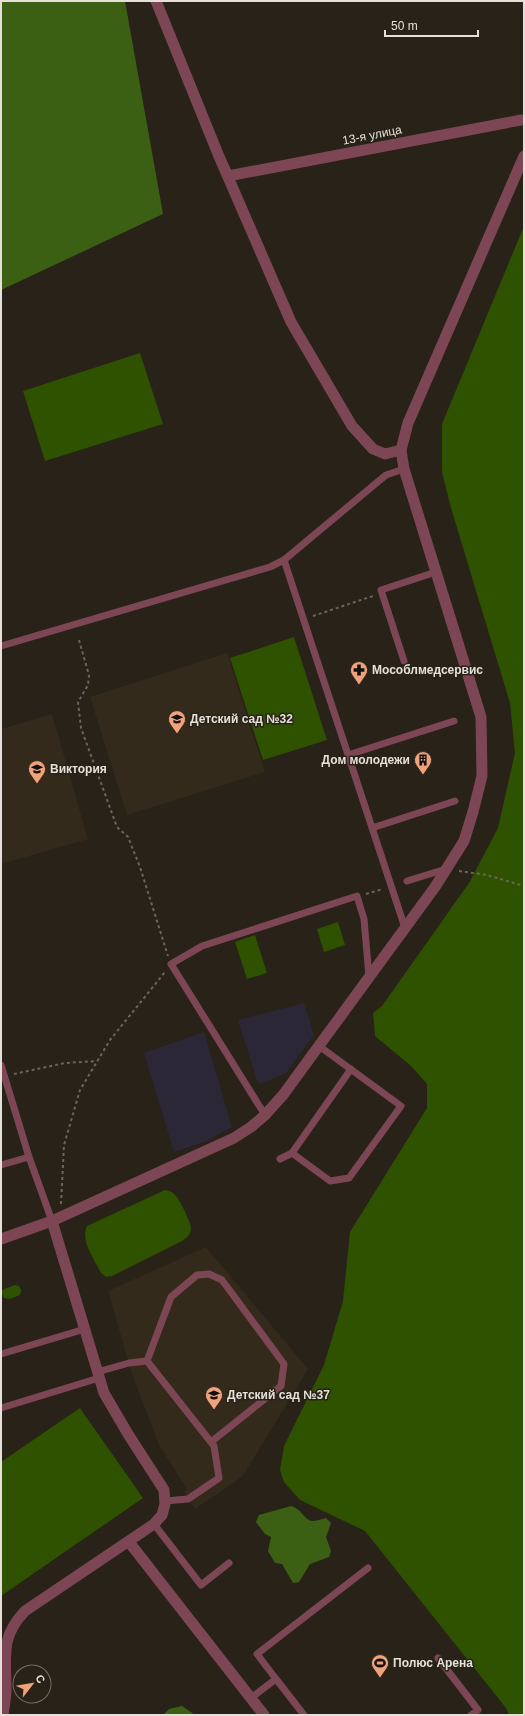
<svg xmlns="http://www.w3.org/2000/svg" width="525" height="1716" viewBox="0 0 525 1716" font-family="Arial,sans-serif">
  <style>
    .built { fill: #342a1b }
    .industrial { fill: #2b2737 }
    .green { fill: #2e5200 }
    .forest { fill: #3c6013 }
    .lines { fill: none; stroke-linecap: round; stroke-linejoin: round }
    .path { stroke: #6b665d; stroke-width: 2; stroke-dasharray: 3 3; stroke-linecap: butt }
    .service { stroke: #7d4654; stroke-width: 7 }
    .minor { stroke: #7d4654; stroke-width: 11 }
    .tertiary { stroke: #7d4654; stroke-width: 11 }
    .labels { text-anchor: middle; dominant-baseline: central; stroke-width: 3; stroke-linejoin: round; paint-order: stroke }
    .street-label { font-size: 12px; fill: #e5e1da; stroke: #282218 }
    .poi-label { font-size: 12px; font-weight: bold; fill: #e5e1da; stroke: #282218; text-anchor: start }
  </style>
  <rect width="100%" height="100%" fill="#282218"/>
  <path class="built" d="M227,653l38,119 -138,43 -37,-118z
    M52,714l36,125 -87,25v-135z
    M206,1247l102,122 -65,107 -48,33 -11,-17 3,-3 -28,-44 -27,-71 -24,-83z"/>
  <path class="industrial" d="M304,1003l10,32 -28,38 -25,11 -4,-3 -19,-61z
    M204,1032l28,95 -25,14 -33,11 -30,-99z"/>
  <path class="green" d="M524,226v1489h-15l-3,-7 -141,-177 -65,-31 -16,-18 -4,-12 4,-24 40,-81 19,-64 7,-69 77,-124v-24l-16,-18 -36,-30 -2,-23 9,-7 87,-123 29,-55 17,-75 -5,-50 -59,-195 -9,-36v-48z
    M140,353l23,71 -118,37 -22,-70z
    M294,637l33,103 -64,20 -33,-102z
    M338,922l7,23 -21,7 -7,-23z
    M255,935l12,38 -20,6 -12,-37z
    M165,1190c4,1 8,2 11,6 4,4 15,27 15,32 0,7 -5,10 -9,13l-70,35 -6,1 -5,-4c-7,-14 -21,-32 -14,-47z
    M15,1285l4,1 2,4 -1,5 -10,4 -6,-1 -2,-4v-4z
    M80,1408l63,90 -142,98v-134z"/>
  <path class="forest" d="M1,1h124l38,213 -162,76z
    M291,1506c11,3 13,14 21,15 4,0 10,-2 14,-3l5,5 -5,14 5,14 -2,6 -19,7 -11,18 -6,1 -11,-19 -7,-1 -7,-12 3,-14 -6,-3 -9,-12 3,-7z
    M182,1706l13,9h-32l6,-6z"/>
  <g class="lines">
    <path class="path" d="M313,616l60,-20
      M79,640l10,35 -1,10 -10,17 3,26 36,99 11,10 12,30 28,89
      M459,871l28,4 37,11
      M366,894l17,-5
      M14,1074l51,-11 32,-2
      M61,1204l3,-59 16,-55 30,-50 55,-68"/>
    <path class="service" d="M284,560l121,368
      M1,646l269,-79 14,-7 102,-85 18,-6
      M404,661l-23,-71 55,-18
      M348,755l106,-34
      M372,828l83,-27
      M407,881l39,-12
      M1,1065l28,92 23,64
      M265,1115l-94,-151 31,-18 155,-50 7,23 5,58
      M292,1153l59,-84
      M280,1159l12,-6 38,28 19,-3 52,-72 -82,-60
      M1,1165l28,-8
      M1,1354l84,-25
      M147,1361l24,-64 26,-22 12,-1 13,6 62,84 -3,22 -70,56
      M97,1372l32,-9 18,-2 67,85 5,32 -31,21 -23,2
      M1,1408l98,-30
      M154,1524l47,61 28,-22
      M438,1658l40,52 -7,5
      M276,1679l-19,-25 111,-86
      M251,1698l25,-19 28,36"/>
    <path class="minor" d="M156,1l62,153 73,168 61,104 21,23 12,5 16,-4 7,-27 116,-267
      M228,176l293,-56
      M1,1239l51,-18
      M129,1542l135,173"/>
    <path class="tertiary" d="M3,1715c1,-8 3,-17 3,-25 0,-34 -6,-53 19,-79l129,-87 8,-9 3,-11 -1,-14 -36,-56 -24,-41 -52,-172 182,-83 17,-11 14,-12 18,-20 152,-208 29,-46 9,-29 9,-36 -1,-59 -77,-248 -3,-19"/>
  </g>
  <defs>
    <g id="pharmacy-pin" transform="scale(0.9)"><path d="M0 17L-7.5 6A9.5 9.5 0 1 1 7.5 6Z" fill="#f0a27a" stroke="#282218"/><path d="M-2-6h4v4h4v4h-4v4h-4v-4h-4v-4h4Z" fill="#111"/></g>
    <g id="school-pin" transform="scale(0.9)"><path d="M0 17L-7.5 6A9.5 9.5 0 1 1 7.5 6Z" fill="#f0a27a" stroke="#282218"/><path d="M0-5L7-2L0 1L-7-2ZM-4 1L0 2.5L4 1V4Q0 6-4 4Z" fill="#111"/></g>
    <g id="building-pin" transform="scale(0.9)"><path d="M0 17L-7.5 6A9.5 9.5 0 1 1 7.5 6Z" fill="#f0a27a" stroke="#282218"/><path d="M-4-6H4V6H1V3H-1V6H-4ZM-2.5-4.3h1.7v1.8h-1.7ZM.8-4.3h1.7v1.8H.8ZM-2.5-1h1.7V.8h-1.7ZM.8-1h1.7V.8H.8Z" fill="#111"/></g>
    <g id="stadium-pin" transform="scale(0.9)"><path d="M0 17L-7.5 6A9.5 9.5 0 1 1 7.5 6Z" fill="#f0a27a" stroke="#282218"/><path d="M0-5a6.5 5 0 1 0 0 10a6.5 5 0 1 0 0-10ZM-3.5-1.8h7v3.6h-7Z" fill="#111"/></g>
  </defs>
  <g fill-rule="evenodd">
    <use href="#pharmacy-pin" x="359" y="670"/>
    <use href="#school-pin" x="177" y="719"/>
    <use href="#building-pin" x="423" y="760"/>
    <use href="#school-pin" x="37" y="769"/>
    <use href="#school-pin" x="214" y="1395"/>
    <use href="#stadium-pin" x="380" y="1663"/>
  </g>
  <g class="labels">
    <g class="street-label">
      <text transform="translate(372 135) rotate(-11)">13-я улица</text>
    </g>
    <g class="poi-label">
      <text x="372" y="670">Мособлмедсервис</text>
      <text x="190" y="719">Детский сад №32</text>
      <text x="410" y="760" text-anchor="end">Дом молодежи</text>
      <text x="50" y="769">Виктория</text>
      <text x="227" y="1395">Детский сад №37</text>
      <text x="393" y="1663">Полюс Арена</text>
    </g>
  </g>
  <rect width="525" height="1716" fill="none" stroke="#e5e1da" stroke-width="4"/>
  <g transform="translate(32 1684) rotate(59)"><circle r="19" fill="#282218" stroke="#746e66"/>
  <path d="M0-3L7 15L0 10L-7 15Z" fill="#f0a27a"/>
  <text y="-6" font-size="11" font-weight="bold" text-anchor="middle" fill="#e5e1da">С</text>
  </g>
  <path d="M385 30v6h93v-6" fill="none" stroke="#e5e1da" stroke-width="2"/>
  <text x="391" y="30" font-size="12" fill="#e5e1da" stroke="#282218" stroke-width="3" paint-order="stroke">50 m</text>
</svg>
